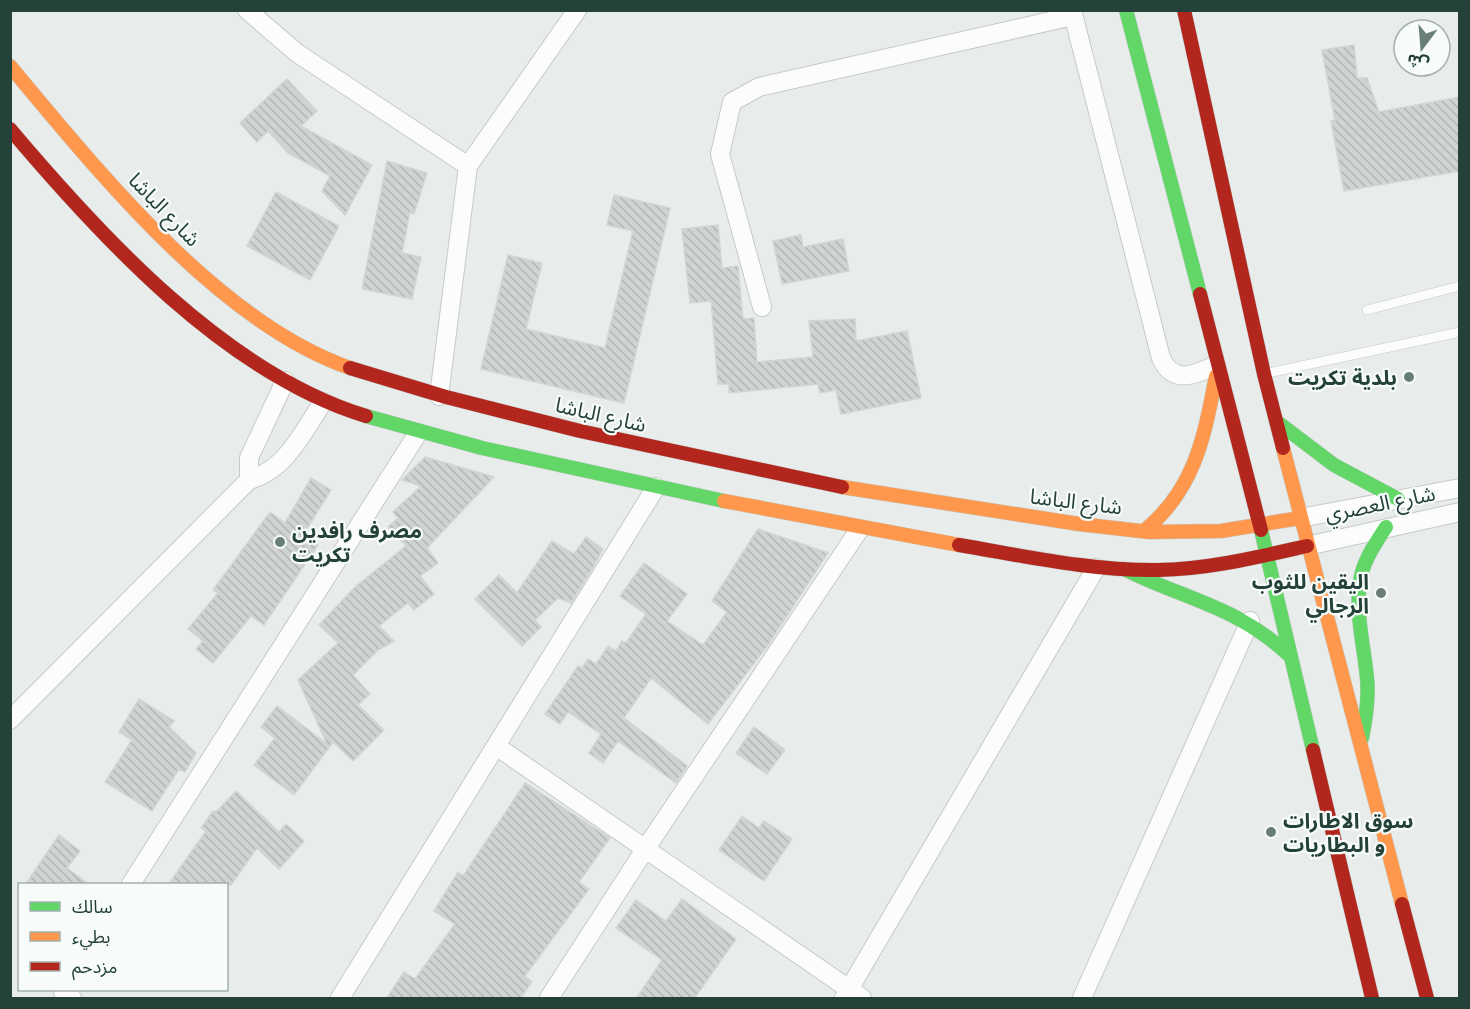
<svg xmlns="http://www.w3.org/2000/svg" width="1470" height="1009" viewBox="0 0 1470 1009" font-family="'Open Sans','Noto Sans Arabic',sans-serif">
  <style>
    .building { fill: url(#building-back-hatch); stroke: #d1d6d4; stroke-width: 1.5 }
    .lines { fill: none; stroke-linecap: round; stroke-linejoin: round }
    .lane-casing { stroke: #c5cac8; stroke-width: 10 }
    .street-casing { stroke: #c5cac8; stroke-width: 20 }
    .fast-casing { stroke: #c3cbc8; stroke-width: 15 }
    .slow-casing { stroke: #c3cbc8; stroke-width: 15 }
    .jam-casing { stroke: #c3cbc8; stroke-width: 15 }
    .lane { stroke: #fcfcfc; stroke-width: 9 }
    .street { stroke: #fcfcfc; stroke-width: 18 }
    .fast { stroke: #63d668; stroke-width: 14 }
    .slow { stroke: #ff974d; stroke-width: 14 }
    .jam { stroke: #b3261e; stroke-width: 14 }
    .poi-dot { fill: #697e78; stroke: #f7fbf9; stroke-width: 2 }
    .labels { text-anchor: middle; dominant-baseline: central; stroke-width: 4.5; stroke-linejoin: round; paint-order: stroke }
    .street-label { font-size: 21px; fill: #24423a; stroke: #f7fbf9 }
    .poi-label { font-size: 21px; font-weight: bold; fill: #24423a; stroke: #f7fbf9; text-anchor: end }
  </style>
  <defs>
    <pattern id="building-back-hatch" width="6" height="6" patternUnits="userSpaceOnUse" patternTransform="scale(1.5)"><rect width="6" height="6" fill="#cfd4d2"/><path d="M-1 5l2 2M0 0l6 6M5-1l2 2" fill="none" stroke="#b2b7b5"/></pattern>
  </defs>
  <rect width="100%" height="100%" fill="#e8edeb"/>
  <path class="building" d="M1354,45l3,33h10l12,34 81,-15v74l-116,20 -13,-70 4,-1 -13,-70z
    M287,79l30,32 -16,15 71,39 -27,50 -23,-24 8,-15 -42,-23 -20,-22 -11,11 -17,-19z
    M387,161l40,12 -13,41 -4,-2 -8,41 19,4 -9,42 -50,-10z
    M276,192l63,34 -29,54 -63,-34z
    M614,195l56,13 -46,195 -143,-34 27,-114 34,8 -16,66 79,19 28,-117 -26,-6z
    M718,225l4,43 16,-2 5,53 11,-1 3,44 56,-5 -4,-36 46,-2 1,22 51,-10 14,67 -80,16 -5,-24 -16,3 -2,-9 -89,9v-9h-11l-7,-83 -21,2 -8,-74z
    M801,235l2,12 40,-8 6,32 -67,13 -9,-43z
    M425,457l69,20 -67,71 11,15 -18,13 14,18 -20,16 -6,-7 -29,23 15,15 -16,9 -25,25 17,19 -12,11 26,25 -31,31 -20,-19 -39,53 -40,-30 21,-27 -14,-11 16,-21 50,38 -29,-64 40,-37 -19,-18 36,-38 51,-41 -18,-19 10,-9 -5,-6 28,-26 -19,-6z
    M311,478l20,12 -28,45 15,10 -54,80 -13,-9 -38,47 -17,-14 7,-8 -15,-12 30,-36 -5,-3 57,-78 15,11z
    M758,529l70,24 -60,92 -60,79 -57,-46 -27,40 63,48 -11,17 -58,-42 -15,22 -14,-10 12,-19 -33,-22 -8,12 -15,-10 33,-48 4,2 6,-9 8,5 12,-18 8,5 6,-10 4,2 20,-29 -26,-18 24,-33 43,31 -20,27 36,24 24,-33 -15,-11z
    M586,537l17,12 -11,20 -21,34 -13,-5 -23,22 6,7 -19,19 -47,-47 24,-24 18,18 35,-52 22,13z
    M139,699l35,22 -5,6 27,26 -11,19 -6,-3 -27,42 -47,-29 27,-42 -13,-8z
    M754,727l31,23 -18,24 -31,-21z
    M525,783l85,55 -31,44 10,7 -64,87 7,6 -12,17h-134l18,-27 11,7 40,-55 -21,-13 24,-39 5,4z
    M236,791l43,41 7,-8 18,17 -25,28 -22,-21 -26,37h-63l38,-54 -5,-3 12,-17 3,1z
    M742,816l17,12 5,-7 28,18 -28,42 -45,-31z
    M59,835l21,16 -13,17 23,17h-65z
    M682,899l54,40 -42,60h-58l26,-39 -46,-32 20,-28 30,21z"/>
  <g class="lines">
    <g class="lane-casing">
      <path id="lane" d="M1367,310l93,-24
        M1268,373l192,-41"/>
    </g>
    <g class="street-casing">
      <path id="street" d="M247,10l50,43 171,113
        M1072,10l89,348c12,27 34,17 55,7
        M762,307l-42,-153 12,-52 27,-15 314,-71
        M439,396l29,-230 109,-156
        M249,480v-22l36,-77
        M1300,518l160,-30
        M1307,546l153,-34
        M10,720l239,-240c37,-10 54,-48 74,-78
        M496,746l366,252
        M131,884l287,-451
        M64,990l-1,2 9,6
        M340,998l316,-511
        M549,998l97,-150 213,-318
        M844,998l252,-430
        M1082,998l168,-377"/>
    </g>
    <g class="fast-casing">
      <path id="fast" d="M1126,10l74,284
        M366,416l116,32 242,53
        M1276,421l58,44 64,34
        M1261,530l52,220
        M1124,569c62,31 113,37 166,87
        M1362,738c4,-20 7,-40 5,-60 -3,-32 -12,-65 -7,-97 3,-20 15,-37 26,-54"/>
    </g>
    <g class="slow-casing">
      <path id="slow" d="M10,66c88,105 208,256 340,302
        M1283,448l119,456
        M842,487l237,37 70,8 72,-1 79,-13
        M724,501l235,44
        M1144,531c51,-42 60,-93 72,-155"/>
    </g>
    <g class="jam-casing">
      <path id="jam" d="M1184,10l80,364 19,74
        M10,129c92,109 217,245 356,287
        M1200,294l61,236
        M350,368l96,29 134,34 262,56
        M959,545c66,11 132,26 199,25 51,-1 100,-13 149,-24
        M1313,750l59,248
        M1402,904l25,94"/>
    </g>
    <use href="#lane" class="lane"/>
    <use href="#street" class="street"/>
    <use href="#fast" class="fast"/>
    <use href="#slow" class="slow"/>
    <use href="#jam" class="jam"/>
  </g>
  <g class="poi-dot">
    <circle cx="1409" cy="377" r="6"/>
    <circle cx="280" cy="542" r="6"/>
    <circle cx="1381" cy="593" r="6"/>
    <circle cx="1271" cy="832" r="6"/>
  </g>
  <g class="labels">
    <g class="street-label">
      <text transform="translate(165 209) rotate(46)">شارع الباشا</text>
      <text transform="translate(601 414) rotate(13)">شارع الباشا</text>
      <text transform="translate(1076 501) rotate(7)">شارع الباشا</text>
      <text transform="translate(1380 503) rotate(-11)">شارع العصري</text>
    </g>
    <g class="poi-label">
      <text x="1397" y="377">بلدية تكريت</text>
      <text x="292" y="530" text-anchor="start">مصرف رافدين<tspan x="292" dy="24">تكريت</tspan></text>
      <text x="1369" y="581">اليقين للثوب<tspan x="1369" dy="24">الرجالي</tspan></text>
      <text x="1283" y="820" text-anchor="start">سوق الاطارات<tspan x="1283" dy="24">و البطاريات</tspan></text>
    </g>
  </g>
  <rect width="1470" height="1009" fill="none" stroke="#24423a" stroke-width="24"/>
  <rect x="18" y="883" width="210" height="108" fill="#f7fbf9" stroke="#a3b1ad" stroke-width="1.5"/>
  <rect x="30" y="902" width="30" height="9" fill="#63d668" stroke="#a3b1ad" stroke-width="1.5"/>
  <text x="72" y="913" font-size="18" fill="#24423a">سالك</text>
  <rect x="30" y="932" width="30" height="9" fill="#ff974d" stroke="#a3b1ad" stroke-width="1.5"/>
  <text x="72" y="943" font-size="18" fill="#24423a">بطيء</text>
  <rect x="30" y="962" width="30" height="9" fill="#b3261e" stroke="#a3b1ad" stroke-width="1.5"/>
  <text x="72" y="973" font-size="18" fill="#24423a">مزدحم</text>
  <g transform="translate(1422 48) rotate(196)"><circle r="28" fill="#f7fbf9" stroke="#a3b1ad" stroke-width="1.5"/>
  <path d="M0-4.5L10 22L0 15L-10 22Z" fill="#697e78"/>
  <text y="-9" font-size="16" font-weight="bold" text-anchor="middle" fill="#24423a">ش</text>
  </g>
</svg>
